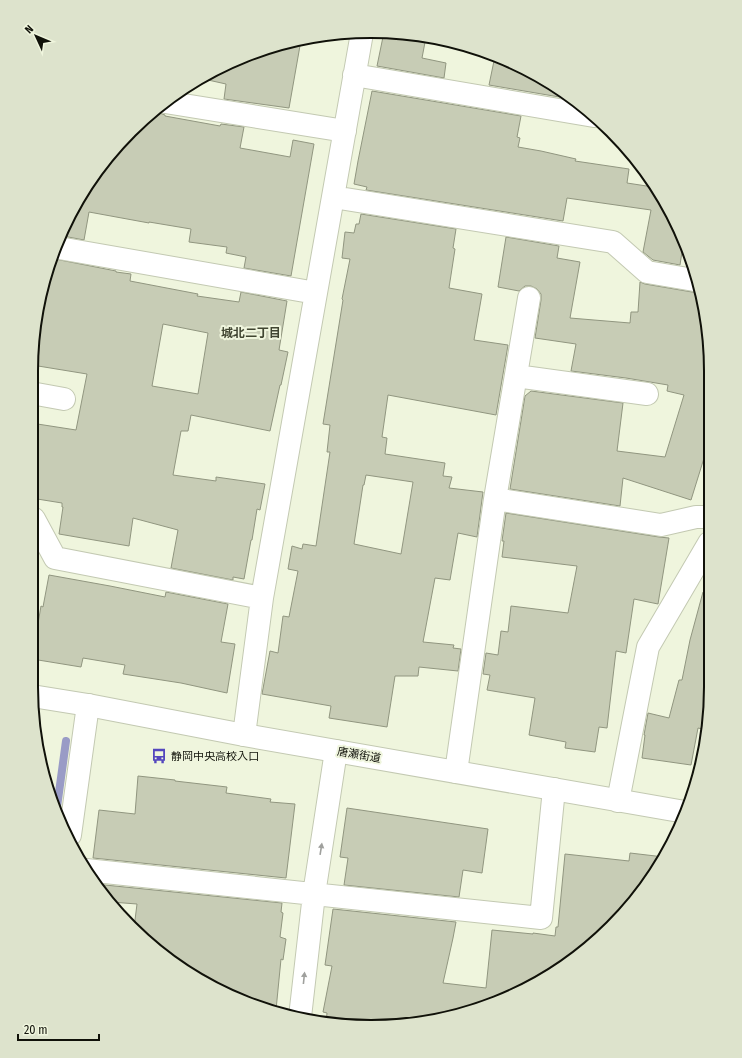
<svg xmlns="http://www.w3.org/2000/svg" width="742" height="1058" viewBox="0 0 742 1058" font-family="'Fira Sans Condensed','Noto Sans JP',sans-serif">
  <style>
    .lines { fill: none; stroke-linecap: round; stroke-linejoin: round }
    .stream { stroke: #999bc6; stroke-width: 8 }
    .building { fill: #c7ccb5; stroke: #919680; fill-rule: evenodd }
    .minor-casing { stroke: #c3c9b2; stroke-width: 24 }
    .tertiary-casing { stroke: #c3c9b2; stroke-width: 24 }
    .minor { stroke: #fff; stroke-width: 22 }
    .tertiary { stroke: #fff; stroke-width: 22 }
    .oneway { fill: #9fa09d }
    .labels { text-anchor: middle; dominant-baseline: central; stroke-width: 4; stroke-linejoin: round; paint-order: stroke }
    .street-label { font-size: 11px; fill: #101109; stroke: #eff5dd }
    .poi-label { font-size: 11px; fill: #101109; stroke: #eff5dd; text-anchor: start }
    .neighbourhood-label { font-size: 12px; font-weight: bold; fill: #404531; stroke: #eff5dd }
    .rim { fill: none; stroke: #101109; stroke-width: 2 }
  </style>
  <rect width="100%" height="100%" fill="#eff5dd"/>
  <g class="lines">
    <path class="stream" d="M57,807l9,-66"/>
  </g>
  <path class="building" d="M384,32h9l33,5 -4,21 24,5 -2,15 -67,-12z
    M301,40l-12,68 -65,-9 2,-15 -27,-6 62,-29z
    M495,56l26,10 56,34 -88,-15z
    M372,91l149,25 -4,21 3,1 -2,9 23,4 35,8 -1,2 54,8 -2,14 26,4 23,34 7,24 -3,20 -27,-5 -10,-8 8,-42 -84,-12 -4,23 -197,-31 1,-3 -13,-3 4,-23z
    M155,109l2,3 8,3v1l55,10 1,-2 23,3 -4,21 50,9 3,-17 21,4 -23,132 -47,-8 2,-11 -20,-4 1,-6 -38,-5 2,-13 -42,-7v1l-60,-11 -5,28 -21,-4 14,-35 70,-85z
    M361,214l95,15 -3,19 2,1 -6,39 33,6 -8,46 34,5 -12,70 -108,-20 -6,42 5,1 -2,16 60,9 -2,13 9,1 -3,11 34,4 -6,45 -19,-4 -8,47 -15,-2 -12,64 31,3 -1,3 8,1 -3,22 -39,-4 -1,9h-23l-8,51 -58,-9 2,-12 -69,-12 8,-43 8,2 5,-37 6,1 9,-46 -10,-2 4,-23 10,3 1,-5 13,2 14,-94h-3l3,-27 -7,-1 20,-124 -1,-1 8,-40 -8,-1 3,-26 9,1 2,-9h3zM366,475l47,7 -12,72 -47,-10 9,-59h1z
    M506,237l53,9 -2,12 23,4 -10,56 60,5 1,-11h7l2,-30 5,2 47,8h6l10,34 1,116 -18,58 -68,-22 -3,28 -110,-17 15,-93 6,-5 92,12 -6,48 48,6 19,-62 -17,-4 1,-6 -42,-7 -55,-7 5,-27 -41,-6 6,-38v-6l-4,-5 -6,-3h-6l-6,5 -21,-4z
    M55,259l61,12v1l15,2 -1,7 68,13 -1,2 42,6 2,-10 46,9 -8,49 9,2 -7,33h-1l-10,46 -79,-16 -3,16h-7l-8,44 43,6v-4l49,7 -5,26 -3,-1 -5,31h-1l-7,39 -11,-2v3l-62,-12 7,-38 -45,-12 -4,28 -70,-12 4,-27h-1v-4l-31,-5v-75l45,7 11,-56 -55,-9 6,-61zM163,324l45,9 -10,61 -46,-8z
    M506,513l153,24 10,1 -11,66 -24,-5 -8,54 -10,-2 -9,77 -8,-1 -4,25 -30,-4 1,-6 -37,-7 6,-37 -48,-8 3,-15 -7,-1 3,-21 12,2 3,-24 7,1 3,-26 57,7 9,-47 -75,-9 2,-16h-2z
    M49,575l61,11 55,11 1,-5 62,12 -7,38 14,2 -8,49 -46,-10 -58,-9 2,-9 -42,-7 -2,9 -49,-8 9,-53 2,1z
    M703,592l7,1v116l-3,21 -9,-2 -7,37 -49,-7 3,-23h-1l4,-22 21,5 10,-38h3l8,-40z
    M138,776l37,4v1l52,6 -1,6 45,6 -1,3 25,2 -9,74 -193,-20 6,-48 36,4z
    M347,808l141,21 -6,44 -19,-3 -4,27 -115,-12 4,-27 -8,-1z
    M630,853l34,4 -23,37 -46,48 -73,50 -85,29 -111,3 1,-11 -4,-1 9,-46 -7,-1 8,-56 123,13 -3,16 -10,45 43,5 6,-58 41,4v-1l22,3 1,-9h2l7,-73 64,7z
    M95,884l187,19 -1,9 2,1 -3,24 6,2 -3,21 -2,-1 -5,51 -35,-9 -94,-58 -13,-15 3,-24 -26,-2z"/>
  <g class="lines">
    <g class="minor-casing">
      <path id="minor" d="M354,75l240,41
        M165,102l180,29
        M333,197l280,45 34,30 47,8
        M59,248l257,45
        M516,376l131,18
        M31,393l33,6
        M495,499l166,26 35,-8h13
        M31,519h3l21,39 207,40
        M244,735l18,-137 100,-565
        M456,772l39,-273 34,-201
        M618,801l30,-154 61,-104
        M70,835l18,-130
        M86,870l455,48 13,-129
        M300,1017l14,-123 22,-143"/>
    </g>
    <g class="tertiary-casing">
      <path id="tertiary" d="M32,696l56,9 156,30 441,77"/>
    </g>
    <use href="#minor" class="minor"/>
    <use href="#tertiary" class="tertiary"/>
  </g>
  <defs><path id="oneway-solid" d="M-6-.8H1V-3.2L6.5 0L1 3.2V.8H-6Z"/></defs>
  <g class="oneway">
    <use href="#oneway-solid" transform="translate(321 849) rotate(-81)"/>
    <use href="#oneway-solid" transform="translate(304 978) rotate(-84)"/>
  </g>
  <defs>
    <g id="bus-bare" transform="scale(1.2)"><path d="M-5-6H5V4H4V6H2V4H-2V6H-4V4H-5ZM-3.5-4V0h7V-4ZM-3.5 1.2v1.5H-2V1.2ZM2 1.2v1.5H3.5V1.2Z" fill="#5447be" stroke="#eff5dd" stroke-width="2.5" paint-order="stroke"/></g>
  </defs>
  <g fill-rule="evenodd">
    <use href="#bus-bare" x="159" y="756"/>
  </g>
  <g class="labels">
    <g class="street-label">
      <text transform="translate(359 755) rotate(10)">唐瀬街道</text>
    </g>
    <g class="poi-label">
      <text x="171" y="756">静岡中央高校入口</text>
    </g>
    <g class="neighbourhood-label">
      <text x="251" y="333">城北二丁目</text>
    </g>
  </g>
  <path d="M0 0H742V1058H0ZM371 38H371A333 333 0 0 1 704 371V687A333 333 0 0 1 371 1020H371A333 333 0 0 1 38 687V371A333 333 0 0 1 371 38Z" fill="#dde3cc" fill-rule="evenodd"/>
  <path class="rim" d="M371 38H371A333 333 0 0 1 704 371V687A333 333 0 0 1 371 1020H371A333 333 0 0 1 38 687V371A333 333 0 0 1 371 38Z"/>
  <g transform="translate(36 36) rotate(314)" stroke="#eff5dd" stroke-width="3" paint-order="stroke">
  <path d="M0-3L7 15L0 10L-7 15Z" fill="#101109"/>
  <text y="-6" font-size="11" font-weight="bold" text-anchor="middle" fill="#101109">N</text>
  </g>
  <path d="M18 1034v6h81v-6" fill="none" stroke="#101109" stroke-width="2"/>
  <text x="24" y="1034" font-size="12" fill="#101109" stroke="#eff5dd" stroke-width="3" paint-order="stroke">20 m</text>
</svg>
